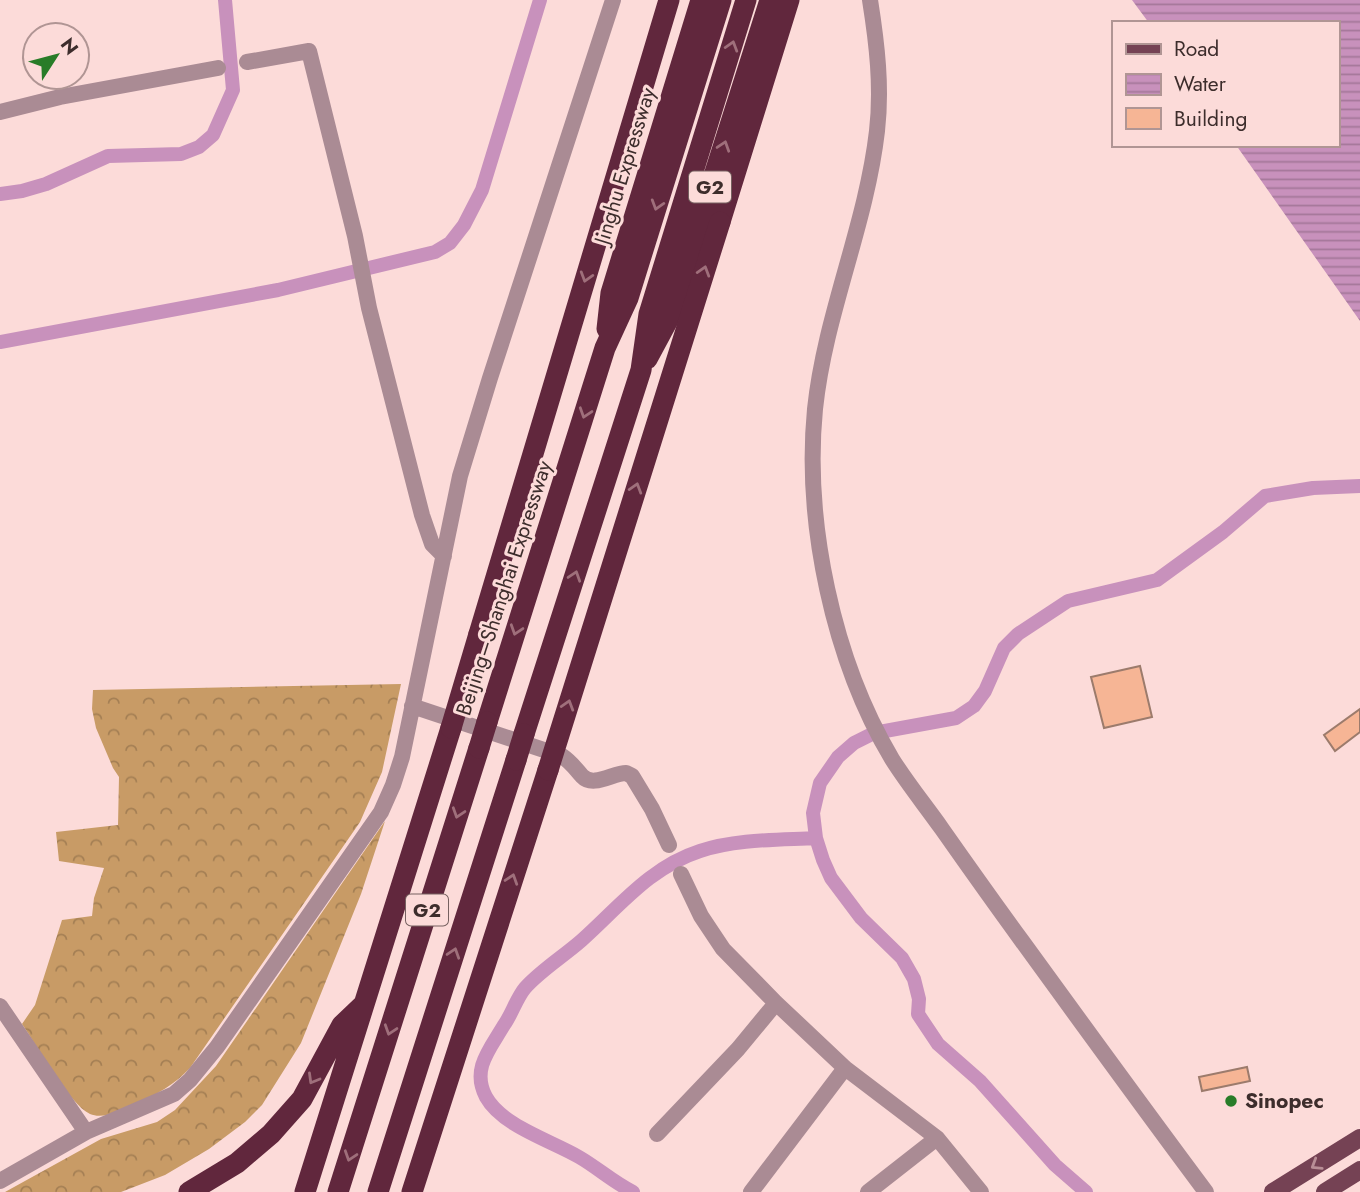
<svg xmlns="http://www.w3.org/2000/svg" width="1360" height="1192" viewBox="0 0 1360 1192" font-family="Jost,sans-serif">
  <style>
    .forest { fill: url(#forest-crowns) }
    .water { fill: url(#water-rules) }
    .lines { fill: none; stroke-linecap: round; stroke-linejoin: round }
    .canal { stroke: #c891bc; stroke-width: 14 }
    .building { fill: #f6b595; stroke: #9c7b6c; stroke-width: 2 }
    .minor { stroke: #aa8b94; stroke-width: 16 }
    .primary { stroke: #754254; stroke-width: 18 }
    .motorway { stroke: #61273d; stroke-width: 21 }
    .motorway-bridge { stroke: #61273d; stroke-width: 21 }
    .oneway { stroke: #9f6f7b }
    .oneway2 { stroke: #b88e96 }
    .poi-dot { fill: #287c28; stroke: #fcdbd9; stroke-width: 2.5 }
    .labels { text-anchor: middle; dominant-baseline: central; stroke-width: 6; stroke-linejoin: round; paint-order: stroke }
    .shield { fill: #fcdbd9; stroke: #766160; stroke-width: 2 }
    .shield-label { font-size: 19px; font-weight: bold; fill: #3d2d2c }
    .street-label { font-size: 21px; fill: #3d2d2c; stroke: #fcdbd9 }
    .poi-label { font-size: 21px; font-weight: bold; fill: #3d2d2c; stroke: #fcdbd9; text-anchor: start }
  </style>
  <defs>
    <pattern id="forest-crowns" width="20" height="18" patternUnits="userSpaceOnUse" patternTransform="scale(1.75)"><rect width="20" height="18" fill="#c89b66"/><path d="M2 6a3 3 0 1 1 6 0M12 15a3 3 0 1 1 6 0" fill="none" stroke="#a47f54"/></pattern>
    <pattern id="water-rules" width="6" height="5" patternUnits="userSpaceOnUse" patternTransform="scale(1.75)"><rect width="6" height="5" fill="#c891bc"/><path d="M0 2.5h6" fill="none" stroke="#a47799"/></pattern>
  </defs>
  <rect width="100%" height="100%" fill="#fcdbd9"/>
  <path class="forest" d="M401,684l-19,88 -22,50 -170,246c-16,17 -33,26 -54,36 -12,5 -32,16 -46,10 -21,-10 -53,-68 -68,-90l13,-19 27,-85 30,-4 2,-18 10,-30 -45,-7 -3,-29 62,-7 1,-48 -6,-9 -17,-40 -4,-19 1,-19z
    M385,821l-24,73 -60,149 -39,62 -17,17 -36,27 -44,26 -44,17h-116l96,-53 56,-17 18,-12 41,-44z"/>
  <path class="water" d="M1132,0h228v321l-124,-176h101v-122h-188z"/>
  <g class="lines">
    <path class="canal" d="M0,194l22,-3 24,-7 62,-28 73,-2 18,-7 14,-12 20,-45 -8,-90
      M0,342l278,-52 157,-38 15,-9 14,-18 18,-35 58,-190
      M633,1192c-20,-10 -35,-24 -54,-35 -27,-16 -77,-31 -93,-60 -15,-28 4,-48 18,-72 8,-11 12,-26 21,-37 16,-18 39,-32 57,-48 37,-33 68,-73 118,-89 36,-12 78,-11 116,-13
      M1086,1192l-31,-27 -75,-84 -42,-37 -20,-30 1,-15 -5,-20 -12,-21 -41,-40 -30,-40 -8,-18 -7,-22 -3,-25 7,-30 18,-26 16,-14 20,-10 82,-15 18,-12 11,-15 19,-43 14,-14 50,-33 89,-21 66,-48 42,-36 48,-8 47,-2"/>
  </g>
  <path class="building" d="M1140,666l12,51 -48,11 -13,-51z
    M1360,709v23l-25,19 -11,-16z
    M1247,1067l3,14 -48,10 -3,-14z"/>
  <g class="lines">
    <path class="minor" d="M870,0c7,44 12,87 7,131 -11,95 -52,183 -62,278 -11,113 18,251 77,350 15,24 33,46 50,70 26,37 53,75 80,112 61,84 122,168 184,251
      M247,62l62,-11 46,185 14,72 53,207 10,29 12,12
      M0,112l60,-15 158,-29
      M412,706l150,50c9,6 13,12 20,20 11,12 31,-3 44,-3l6,3 20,33 17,36
      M681,874l20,42 22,33 53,54 69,65 92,70 44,54
      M0,1006l86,126
      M657,1134l81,-85 38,-46
      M0,1181l86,-49 88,-38 16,-14 27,-33 164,-235 12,-27 9,-28 58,-281 30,-98 123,-378
      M751,1192l94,-124
      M868,1192l69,-54"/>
    <path class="primary" d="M1273,1192l87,-54
      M1325,1192l35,-22"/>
    <path class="motorway" d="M720,222l69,-222
      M607,329l4,-36 90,-293
      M647,359l21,-39 102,-320
      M479,634l190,-634
      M487,722l118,-374 23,-50 93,-298
      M524,734l117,-364 8,-56 97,-314
      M189,1192l48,-29 34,-29 31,-35 40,-74 21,-20
      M305,1192l146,-464
      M338,1192l141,-444
      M378,1192l138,-432
      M412,1192l136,-422"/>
    <path class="motorway-bridge" d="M451,728l28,-94
      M479,748l8,-26
      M516,760l8,-26
      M548,770l172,-548"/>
  </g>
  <defs><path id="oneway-chevron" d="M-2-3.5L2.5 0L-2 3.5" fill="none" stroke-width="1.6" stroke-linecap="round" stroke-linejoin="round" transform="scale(1.75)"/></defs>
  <g class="oneway">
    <use href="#oneway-chevron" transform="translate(732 46) rotate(-73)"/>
    <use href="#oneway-chevron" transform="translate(724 146) rotate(-72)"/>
    <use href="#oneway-chevron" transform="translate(657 205) rotate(107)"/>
    <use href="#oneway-chevron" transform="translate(704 271) rotate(-73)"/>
    <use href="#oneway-chevron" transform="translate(586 277) rotate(107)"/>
    <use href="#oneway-chevron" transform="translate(585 413) rotate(108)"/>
    <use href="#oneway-chevron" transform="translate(636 488) rotate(-73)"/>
    <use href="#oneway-chevron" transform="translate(575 576) rotate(-72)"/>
    <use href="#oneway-chevron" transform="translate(516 630) rotate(108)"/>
    <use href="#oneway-chevron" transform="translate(568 705) rotate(-73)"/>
    <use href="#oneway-chevron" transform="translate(458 813) rotate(108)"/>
    <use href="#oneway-chevron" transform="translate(512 879) rotate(-72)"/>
    <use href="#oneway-chevron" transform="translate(454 953) rotate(-72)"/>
    <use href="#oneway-chevron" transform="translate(390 1030) rotate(108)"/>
    <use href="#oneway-chevron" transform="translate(313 1079) rotate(120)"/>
    <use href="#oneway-chevron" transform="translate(350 1156) rotate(108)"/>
  </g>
  <use class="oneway2" href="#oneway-chevron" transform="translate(1316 1165) rotate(148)"/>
  <circle class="poi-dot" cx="1231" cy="1101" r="7"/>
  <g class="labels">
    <g class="shield">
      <rect x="689" y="171.5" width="42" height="31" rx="5"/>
      <rect x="406" y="894.5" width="42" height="31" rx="5"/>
    </g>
    <g class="shield-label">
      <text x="710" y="187">G2</text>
      <text x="427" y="910">G2</text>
    </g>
    <g class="street-label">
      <text transform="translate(625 166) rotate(-73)">Jinghu Expressway</text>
      <text transform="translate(504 588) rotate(-72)">Beijing–Shanghai Expressway</text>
    </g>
    <g class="poi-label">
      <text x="1245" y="1101">Sinopec</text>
    </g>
  </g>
  <rect x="1112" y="21" width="228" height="126" fill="#fcdbd9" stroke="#b09594" stroke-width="2"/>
  <rect x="1126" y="44" width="35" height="10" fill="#754254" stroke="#b09594" stroke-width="2"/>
  <text x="1174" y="56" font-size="21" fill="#3d2d2c">Road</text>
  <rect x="1126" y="74" width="35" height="21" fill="url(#water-rules)" stroke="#b09594" stroke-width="2"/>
  <text x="1174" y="91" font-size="21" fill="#3d2d2c">Water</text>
  <rect x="1126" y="108" width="35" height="21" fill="#f6b595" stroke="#b09594" stroke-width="2"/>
  <text x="1174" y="126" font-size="21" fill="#3d2d2c">Building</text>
  <g transform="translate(56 56) rotate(54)"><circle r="33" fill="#fcdbd9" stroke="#b09594" stroke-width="2"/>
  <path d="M0-5L12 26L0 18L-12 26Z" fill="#287c28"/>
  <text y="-10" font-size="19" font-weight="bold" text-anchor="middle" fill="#3d2d2c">N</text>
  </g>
</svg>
